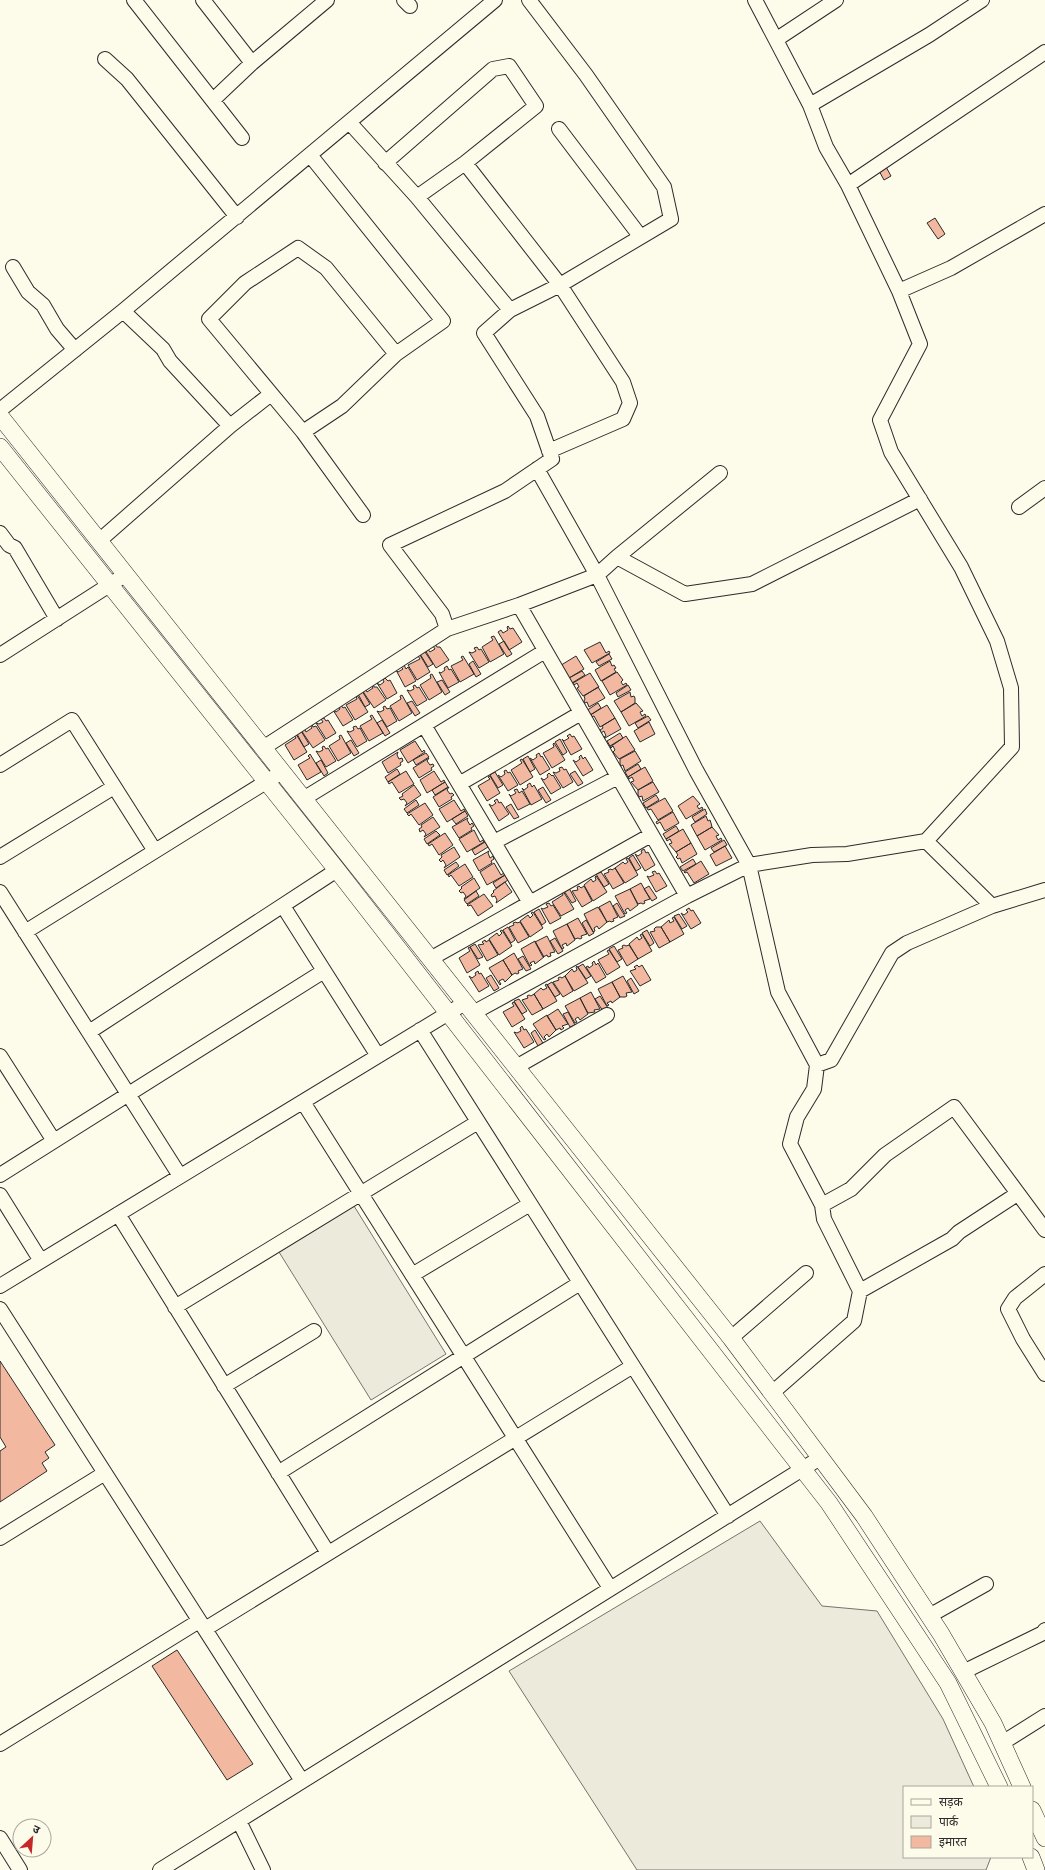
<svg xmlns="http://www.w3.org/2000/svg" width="1045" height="1870" viewBox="0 0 1045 1870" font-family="Georgia,'Noto Sans Devanagari',serif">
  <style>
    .green { fill: #ecebdb; stroke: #74746e }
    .building { fill: #f2b8a0; stroke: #2b2b2b }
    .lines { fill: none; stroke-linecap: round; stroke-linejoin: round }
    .minor-casing { stroke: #2b2b2b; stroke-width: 16 }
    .tertiary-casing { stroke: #2b2b2b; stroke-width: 18 }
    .minor { stroke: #fdfbea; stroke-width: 14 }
    .tertiary { stroke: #fdfbea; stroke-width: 17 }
  </style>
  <rect width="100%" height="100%" fill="#fdfbea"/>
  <path class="green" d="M354,1206l92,148 -75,46 -92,-148z
    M760,1521l62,85 55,5 66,108 31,68h-70v70h87l-5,13h-349l-128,-199z"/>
  <path class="building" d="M885,165l6,11 -7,4 -6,-11z
    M935,218l10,16 -7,5 -11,-16z
    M508,626l2,3 3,-1 9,14 -13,8 -11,-18 3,-2 2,3 5,-3 -1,-3z
    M494,636l10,18 -14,8 -8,-15 11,-7 -2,-3z
    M504,641l8,13 -5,3 -8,-13z
    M600,642l6,11 3,-2 1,2 -18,10 -8,-13z
    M435,644l2,3h3l9,13 -13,8 -11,-18 2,-2 3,4 5,-3 -2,-3z
    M477,647l2,3 2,-1 8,13 -10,6 -10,-16 3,1 4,-2 -2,-3z
    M425,652l8,12 -5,3 -8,-13z
    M609,654l3,5 -13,7 -3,-4z
    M420,655l10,17 -13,8 -9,-15 12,-6 -2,-3z
    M463,656l11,18 -14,8 -9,-16 12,-6 -2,-3z
    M576,656l8,13 -15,9 -11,-11z
    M473,661l8,13 -5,3 -7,-13z
    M610,661l2,5 2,-1 2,3 -2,1 2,3 -15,9 -6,-11z
    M404,665l2,4 2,-2 8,14 -11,6 -9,-17 2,2 5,-3 -2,-2z
    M447,666l2,4 2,-1 8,13 -11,6 -9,-16 2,1 4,-3 -1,-2z
    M582,671l3,4 -13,8 -3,-5z
    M617,672l6,8 -2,2 2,3 3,-2 1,2 -17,10 -8,-14z
    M590,673l9,14 -16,9 -6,-8 2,-1 -2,-4 -3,2 -1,-2z
    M432,674l10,18 -13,8 -9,-15 11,-7 -1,-3z
    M385,678l3,3 2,-1 7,13 -10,6 -10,-16 3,2 4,-3 -1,-2z
    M442,680l8,12 -5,3 -8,-13z
    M373,684l1,3h3l9,13 -12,8 -12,-18 3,-2 2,4 6,-4 -2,-3z
    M415,685l2,3 2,-1 8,13 -10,6 -10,-16 3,1 4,-2 -1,-3z
    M628,685l3,5 -13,7 -2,-4z
    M598,687l7,11 -16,9 -2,-5 -2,1 -1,-2 1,-2 -1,-3z
    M362,691l8,13 -5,3 -7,-13z
    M630,692l1,5 3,-1 1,2v5l-14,9 -7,-11z
    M357,695l11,17 -13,8 -9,-15 11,-6 -1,-3z
    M402,695l10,18 -13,8 -9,-15 11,-7 -1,-3z
    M412,701l8,12 -5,3 -8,-13z
    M598,703l3,5 -12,8 -3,-5z
    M636,703l7,8 -3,1 2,4 3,-2 1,2 -17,10 -8,-14z
    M341,705l2,3 2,-1 8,13 -10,6 -10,-16 3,2 4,-3 -1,-2z
    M607,705l8,13 -15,9 -6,-11 -3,1 -1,-2z
    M385,706l2,3 3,-1 7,13 -10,6 -10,-16 3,1 4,-2 -1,-3z
    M372,715l11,18 -14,8 -9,-15 12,-7 -2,-3z
    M648,716l3,4 -13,8 -3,-5z
    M324,718l2,3 2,-1 8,13 -10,6 -10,-16 3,1 4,-2 -2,-3z
    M615,718l6,11 -16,9 -1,-1 2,-1 -2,-5 -3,2 -1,-3 3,-2 -1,-2z
    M382,720l8,13 -5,3 -8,-13z
    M649,722l6,12 -15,8 -6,-11z
    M312,724l1,3 3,-1 9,14 -12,8 -12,-18 3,-2 2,4 6,-4 -2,-3z
    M356,726l2,3 2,-1 7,13 -10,6 -10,-16 3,1 4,-2 -1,-3z
    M301,731l8,13 -5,3 -7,-13z
    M620,733l3,5 -13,8 -3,-5z
    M296,734l11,18 -13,8 -9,-15 11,-7 -2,-3z
    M570,734l2,3 2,-1 8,13 -11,6 -9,-16 2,2 5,-3 -2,-2z
    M341,735l10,18 -13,8 -9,-15 11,-7 -1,-3z
    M626,736l9,14 -16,9 -6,-7 2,-2 -2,-4 -2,2 -1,-1z
    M560,739l7,13 -4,3 -8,-13z
    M351,740l8,13 -5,3 -8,-13z
    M415,741l7,11 2,-2 1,2 -17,11 -8,-13z
    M554,743l11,17 -13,8 -9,-15 11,-6 -1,-3z
    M324,746l2,3 2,-1 8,13 -10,6 -10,-16 3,1 4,-2 -1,-3z
    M635,751l6,10 -16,10 -2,-6 -2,1 -1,-2v-5z
    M398,752l-1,3 2,4 3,-1 1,3 -3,2 1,2 -13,8 -6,-11z
    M426,753l3,4 -13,8 -3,-5z
    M539,753l2,4 1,-1 8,13 -10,6 -10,-17 3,2 4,-3 -1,-2z
    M310,754l11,18 -14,8 -9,-15 12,-7 -2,-2z
    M581,755l2,4 2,-2 8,13 -10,6 -10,-16 3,2 4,-3 -1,-2z
    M528,756l7,13 -5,3 -7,-13z
    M429,758l-2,3 3,4 3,-1 1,2 -3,2 1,2 -13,8 -6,-10z
    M522,759l11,18 -13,8 -9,-15 11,-7 -2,-3z
    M321,760l7,13 -4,3 -8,-13z
    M638,764l3,5 -13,8 -3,-5z
    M562,767l2,3 2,-1 7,13 -10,6 -10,-16 3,1 4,-2 -1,-3z
    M645,767l8,14 -15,9 -7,-8 3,-1 -2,-4 -3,2 -1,-2z
    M397,769l3,5 -12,8 -3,-5z
    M506,770l2,3 2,-1 8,13 -10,6 -10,-16 3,2 4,-3 -1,-3z
    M406,771l8,13 -15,9 -7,-11 -3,2 -1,-2z
    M434,771l7,11 3,-2 1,2 -18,11 -7,-13z
    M575,771l8,12 -5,3 -8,-12z
    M495,772l8,13 -5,3 -8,-13z
    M549,773l3,3 1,-1 8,13 -10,6 -10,-16 3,2 4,-3 -1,-2z
    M490,776l10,17 -13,8 -9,-15 12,-7 -2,-2z
    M445,782l3,5 -13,8 -3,-5z
    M653,782l6,10 -16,9 -1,-5 -3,1 -1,-2v-5z
    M530,783l2,4 2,-2 8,14 -11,6 -9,-17 2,2 4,-3 -1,-2z
    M414,785l7,10 -16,11 2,-3 -3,-4 -3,1 -2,-2 4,-2 -1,-2z
    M449,787l-2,3 3,4 2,-1 2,2 -3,2 1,2 -13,8 -6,-10z
    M543,787l8,13 -5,3 -8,-13z
    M517,789l2,4 3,-2 8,13 -12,6 -9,-16 2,2 5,-3 -2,-3z
    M656,795l3,5 -13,8 -3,-5z
    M693,796l7,8 -3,2 2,3 3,-2 1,2 -17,10 -8,-13z
    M665,798l8,13 -15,9 -7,-11 -3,1 -1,-2z
    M497,799l2,4 2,-1 8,12 -10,7 -10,-17 3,2 4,-3 -2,-2z
    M416,800l3,5 -12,8 -3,-4z
    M454,800l7,11 3,-2 1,2 -18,11 -8,-13z
    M425,803l8,12 -14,10 -8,-11 -2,2 -2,-2z
    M511,804l8,13 -5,2 -8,-12z
    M705,809l2,5 -12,8 -3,-5z
    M465,811l3,5 -12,8 -4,-5z
    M673,812l6,11 -14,8 -5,-9 -3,2 -1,-2z
    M706,816l2,5 2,-1 1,3 1,4 -15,9 -6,-11z
    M433,817l7,10 -16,10 2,-3 -3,-4 -3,2 -1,-3 3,-2 -1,-2z
    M468,818l-1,2 3,5 2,-2 2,3 -3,2 1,2 -13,8 -7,-11z
    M676,826l3,5 -13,8 -3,-5z
    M712,827l7,8 -3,1 2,4 3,-2 1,2 -17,10 -8,-14z
    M683,829l8,14 -15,9 -7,-8 3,-1 -2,-4 -3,2 -1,-2z
    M474,830l6,12 3,-2 1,2 -17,10 -8,-13z
    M436,831l4,4 -13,9 -3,-5z
    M445,833l8,12 -14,10 -7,-11 -3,2 -1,-2z
    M724,840l3,5 -13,7 -3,-4z
    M485,842l3,5 -13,8 -3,-5z
    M691,843l6,11 -15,9 -2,-5 -2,1 -2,-2 2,-2 -2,-3z
    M725,846l7,12 -16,8 -6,-11z
    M454,847l6,10 -16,11 2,-3 -3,-5 -2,2 -2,-2 3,-3 -1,-2z
    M644,849l2,4 2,-1 7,13 -10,6 -10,-17 3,2 4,-3 -1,-2z
    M489,851l-1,2 2,5 3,-2 1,3 -3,2 1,2 -13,8 -6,-11z
    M633,855l8,13 -5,3 -7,-13z
    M628,858l10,17 -13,8 -10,-15 8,-6 2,2 3,-2 -2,-3z
    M693,859l3,5 -13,7 -3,-4z
    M701,861l8,13 -15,9 -7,-11 -2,1 -1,-1z
    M456,862l3,4 -12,9 -3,-5z
    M494,863l7,12 3,-2 1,2 -18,10 -7,-13z
    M465,864l8,13 -14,9 -8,-11 -2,2 -1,-2z
    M615,868l9,15 -11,6 -9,-15 5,-2 -1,-2 3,-1 1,1z
    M655,871l2,3 2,-1 8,13 -11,6 -9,-16 2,1 5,-2 -2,-3z
    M601,872l8,12 -5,3 -8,-13z
    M505,875l3,5 -12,8 -3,-5z
    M596,876l11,16 -14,9 -9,-16 7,-6 2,3 3,-2 -1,-3z
    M474,878l6,10 -16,11 2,-3 -3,-4 -2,1 -2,-2 3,-3 -1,-1z
    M505,882l7,10 -16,11 1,-3 -2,-4 -3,1 -1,-2 3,-3 -1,-1z
    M641,883l9,16 -6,2 1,2 -2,1 -2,-1 -3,1 -8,-15z
    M579,886l2,2 3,-2 8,15 -10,6 -10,-16 6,-1 -1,-3z
    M649,886l8,12 -5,3 -8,-12z
    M569,888l7,13 -4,2 -8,-12z
    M630,889l8,16 -8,6 -2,-3 -3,2 2,3 -2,1 -10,-18z
    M476,891l3,5 -12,8 -3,-4z
    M563,891l11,18 -13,7 -9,-14 11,-7 -1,-3z
    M484,894l9,12 -15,10 -7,-11 -3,1 -1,-1z
    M610,901l8,16 -5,2 1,2 -3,1 -1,-1 -3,1 -8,-15z
    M549,903l2,3 2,-1 8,13 -11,6 -9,-16 2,1 5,-2 -2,-3z
    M617,903l8,13 -5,2 -7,-12z
    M598,907l9,15 -8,7 -2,-3 -3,2 1,3 -2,1 -9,-18z
    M689,908l2,3 2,-1 8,13 -10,6 -10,-16 3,2 4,-3 -2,-2z
    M539,909l7,13 -4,3 -8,-13z
    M533,912l10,16 -13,9 -10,-16 8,-6 2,3 3,-3 -2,-2z
    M679,914l8,12 -5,3 -8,-13z
    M674,917l10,17 -14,8 -9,-15 8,-7 1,3 4,-2 -2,-3z
    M578,918l9,16 -6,2 1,2 -2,1 -2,-1 -3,1 -8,-15z
    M586,920l8,13 -5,3 -7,-13z
    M516,922l1,1 3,-1 9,15 -11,6 -9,-16 5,-2 -1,-2z
    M567,924l8,16 -8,6 -1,-3 -4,2 2,3 -2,1 -9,-18z
    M508,927l7,13 -4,3 -8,-13z
    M656,927h5l9,15 -11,6 -9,-16 5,-1 -1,-2z
    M502,930l10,16 -13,9 -10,-16 8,-6 2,3 3,-3 -2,-2z
    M647,930l7,13 -4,3 -8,-13z
    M642,934l10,17 -14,8 -9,-15 8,-7 2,3 3,-2 -2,-3z
    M547,936l8,16 -5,1 1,3 -3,1 -1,-2 -4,2 -8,-15z
    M555,938l8,13 -5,3 -8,-13z
    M485,940l1,2 3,-2 9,15 -11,6 -9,-16 6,-1 -2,-2z
    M535,941l9,16 -9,7 -1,-3 -4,2 2,2 -2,1 -9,-17z
    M475,944l8,13 -5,2 -8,-12z
    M624,945l2,1 3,-1 9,14 -11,7 -9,-16 5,-2 -1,-2z
    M614,946l8,13 -5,3 -8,-13z
    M470,947l10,18 -13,8 -8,-15 11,-7 -2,-3z
    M609,950l11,17 -13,8 -9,-15 11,-6 -2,-3z
    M514,953l9,16 -5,2 1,2 -2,1 -2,-1 -3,2 -9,-15z
    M523,956l8,13 -5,2 -8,-12z
    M503,960l9,15 -7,7 -2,-3 -4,2 2,3 -1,1 -11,-17z
    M594,961l2,4 2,-2 8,14 -10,6 -10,-16 2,-1 1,2 4,-3 -1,-2z
    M583,964l8,12 -5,3 -8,-12z
    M637,965l2,2 3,-2 9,15 -11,6 -10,-15 6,-2 -2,-2z
    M577,966l11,17 -14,8 -9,-15 7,-7 2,3 3,-2 -1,-3z
    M478,971l1,3 2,-1 8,13 -10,6 -10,-16 3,2 4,-3 -1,-2z
    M491,975l8,13 -5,3 -8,-13z
    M565,976l8,15 -10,6 -10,-15 6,-2 -1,-2 2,-1 2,1z
    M623,976l9,16 -6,1 1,3 -2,1h-5l-8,-15z
    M631,978l8,13 -5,3 -7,-13z
    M552,982l8,12 -5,3 -8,-12z
    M612,982l8,15 -8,6 -1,-2 -4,2 2,2 -2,1 -9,-17z
    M547,984l10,17 -14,8 -9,-15 7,-6 2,2 4,-2 -2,-3z
    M591,992l9,17 -6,1 1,2 -7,1 -8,-15z
    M534,994l9,15 -11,6 -10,-15 6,-2 -1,-2 2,-1 2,1z
    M600,996l8,12 -5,3 -8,-12z
    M580,998l8,16 -8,6 -2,-3 -3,2 2,3 -2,1 -10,-17z
    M519,999l8,12 -5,3 -8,-13z
    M514,1002l11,17 -13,8 -9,-15 11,-6 -2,-3z
    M558,1009l10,15 -6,2 2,2 -3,2 -1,-2 -4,2 -9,-14z
    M568,1012l7,13 -5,2 -7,-13z
    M547,1015l9,15 -7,7 -2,-3 -3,3 2,2 -2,1 -11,-16z
    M522,1026l2,4 2,-1 8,13 -10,6 -10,-16 3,1 4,-2 -1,-3z
    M535,1030l8,13 -5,3 -7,-13z
    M0,1361l55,84 -10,7 4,6 -7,5 5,8 -47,31v-51l6,-4 -6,-10z
    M177,1650l76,114 -26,16 -75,-114z"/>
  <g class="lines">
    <g class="minor-casing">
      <path id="minor" d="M134,0l108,138
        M203,0l49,63
        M404,0l6,6
        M755,0l55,105 119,-70 53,-35
        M777,39l59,-39
        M105,59l22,20 110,138
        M213,100l39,-37 75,-63
        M349,122l68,75 93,113
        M559,129l81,107
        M385,163l108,-94 16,-3 27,40 -71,57 -48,34
        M465,163l95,122 63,97 7,21 -7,16 -74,32
        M848,185l197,-133
        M13,267l15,25 15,13 14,24 18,21
        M899,291l52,-23 94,-54
        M123,311l40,38 7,12 60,65
        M0,410l123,-99 372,-311
        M303,432l39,-26 54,-52 47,-33 -133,-166
        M537,469l60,106 99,195 53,95 29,127 39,73 -3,24 -17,28 -7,27 32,61 2,14 36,72 -6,30 -82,72
        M1019,507l26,-19
        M363,515l-60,-83 -94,-113 36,-36 53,-35 28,20 70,86
        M0,533l9,12 6,3 42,71
        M99,541l131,-115 41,-32
        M617,557l103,-84
        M519,605l168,291
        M447,629l72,-24 78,-30 20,-18 68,37 67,-10 168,-85
        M0,655l125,-80
        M424,725l106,178
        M263,748l184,-119 -5,-15 -52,-69 115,-54 47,-32 -15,-43 -53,-83 26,-23 50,-25 111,-66 -7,-32 -78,-112 -57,-75
        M0,765l72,-45 83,131
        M459,784l122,-71
        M303,799l242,-148
        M926,841l66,65
        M494,842l124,-65
        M0,857l114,-70
        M0,892l180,284
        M283,906l95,150
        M25,932l257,-160
        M430,959l221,-124
        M473,1013l214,-117 62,-31 63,-10 35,-1 79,-13 86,-94 -1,-59 -14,-47 -36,-74 -70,-115 -11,-32 40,-76 -21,-53 -51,-106 -22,-38 -16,-42
        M420,1030l308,486
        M89,1032l248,-162
        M0,1056l54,85
        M817,1065l14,-5 61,-107 15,-10 85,-37 53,-16
        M516,1067l91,-52
        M303,1102l307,486
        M0,1175l324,-204
        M0,1195l41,66
        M822,1205l29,-16 34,-34 69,-48 91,123
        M118,1214l210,339
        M1045,1274l-30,24 -7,11 15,30 22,35
        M412,1275l118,-71
        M0,1286l465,-283
        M860,1291l92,-52 7,-7 58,-38
        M175,1307l303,-185
        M0,1309l302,472
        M731,1338l75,-65
        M224,1386l90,-55
        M278,1473l302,-190
        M0,1538l105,-65
        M929,1616l57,-32
        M205,1629l428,-263
        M963,1672l80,-39 2,-3
        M1002,1743l43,-27
        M0,1744l199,-123
        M239,1821l24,49
        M0,1838l20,32
        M160,1870l660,-412"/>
    </g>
    <g class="tertiary-casing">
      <path id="tertiary" d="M0,416l731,922 133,178 77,118 52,89 29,64
        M0,447l337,423 492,633 119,180 51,104
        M1032,1810l13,28
        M1031,1857l5,13"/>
    </g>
    <use href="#minor" class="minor"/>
    <use href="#tertiary" class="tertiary"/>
  </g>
  <rect x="903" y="1786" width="130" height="72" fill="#fdfbea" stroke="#a9a89e"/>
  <rect x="911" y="1799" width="20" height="6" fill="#fdfbea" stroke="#a9a89e"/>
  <text x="939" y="1806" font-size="12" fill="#2b2b2b">सड़क</text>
  <rect x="911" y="1816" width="20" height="12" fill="#ecebdb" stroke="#a9a89e"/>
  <text x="939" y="1826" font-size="12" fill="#2b2b2b">पार्क</text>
  <rect x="911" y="1836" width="20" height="12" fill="#f2b8a0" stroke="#a9a89e"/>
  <text x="939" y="1846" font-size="12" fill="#2b2b2b">इमारत</text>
  <g transform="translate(32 1838) rotate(26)"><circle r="19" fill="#fdfbea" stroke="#a9a89e"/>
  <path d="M0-3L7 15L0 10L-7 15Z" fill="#c62828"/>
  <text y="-6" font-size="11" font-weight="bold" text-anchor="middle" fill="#2b2b2b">उ</text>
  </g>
</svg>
